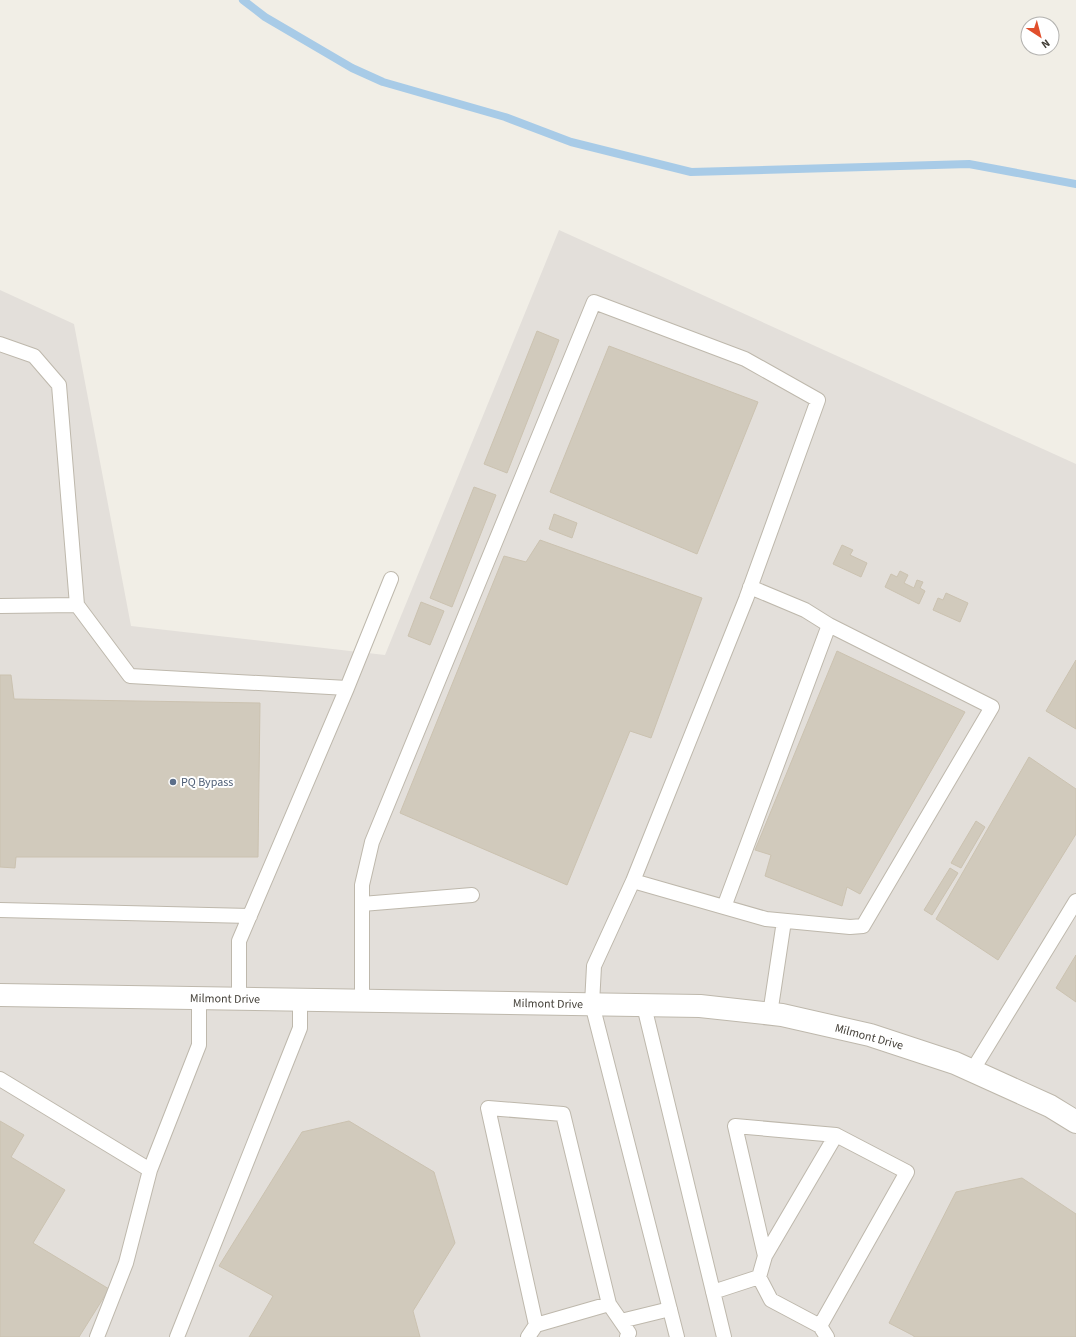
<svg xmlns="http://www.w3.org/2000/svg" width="1076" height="1337" viewBox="0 0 1076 1337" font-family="'Source Sans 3',sans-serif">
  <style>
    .industrial { fill: #e3dfda }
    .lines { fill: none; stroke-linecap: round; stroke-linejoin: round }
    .stream { stroke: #a8cbe7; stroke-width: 8 }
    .building { fill: #d1cabc; stroke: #cbc2b0 }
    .service-casing { stroke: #beb8ac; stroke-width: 16 }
    .tertiary-casing { stroke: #beb8ac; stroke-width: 24 }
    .service { stroke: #fff; stroke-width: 14 }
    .tertiary { stroke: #fff; stroke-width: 22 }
    .service-dot { fill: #5c6f8a; stroke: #fff; stroke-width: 1.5 }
    .labels { text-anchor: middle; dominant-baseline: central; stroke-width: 4; stroke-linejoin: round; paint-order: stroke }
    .service-label { font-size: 12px; fill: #4e5e75; stroke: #fff; text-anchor: start }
    .street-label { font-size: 12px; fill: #423e36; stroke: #fff }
  </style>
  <rect width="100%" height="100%" fill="#f1eee6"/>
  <path class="industrial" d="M559,230l517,234v873h-1076v-1047l74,34 57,302 254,29z"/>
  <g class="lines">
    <path class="stream" d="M243,0l22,17 87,51 31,14 122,35 66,25 120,30 278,-8 107,20"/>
  </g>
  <path class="building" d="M537,331l22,9 -52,133 -23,-9z
    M609,346l149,56 -61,152 -147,-62z
    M474,487l22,8 -44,112 -22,-9z
    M554,514l23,9 -5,15 -23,-9z
    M540,540l162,58 -51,140 -21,-7 -63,154 -167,-72 104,-257 22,6z
    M842,545l11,5 -3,5 17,8 -6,14 -28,-13z
    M900,571l8,4 -4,8 10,5 3,-8 6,2 -3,6 5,3 -6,13 -34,-17 6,-13 6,3z
    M946,593l22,10 -8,19 -27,-12 5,-12 5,2z
    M421,602l23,9 -14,34 -22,-9z
    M837,651l128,61 -105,182 -13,-7 -5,19 -77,-30 6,-21 -16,-5z
    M1076,660v69l-30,-18z
    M0,675h11l3,24 246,4 -2,154h-242l-1,11 -15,-1z
    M1029,757l47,32v45l-78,126 -62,-41z
    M976,821l9,6 -24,41 -10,-5z
    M950,868l8,5 -26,42 -8,-5z
    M1076,955v47l-20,-14z
    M0,1121l24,14 -13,22 54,33 -32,53 76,46 -30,48h-79z
    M349,1121l85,51 21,71 -42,68 7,26h-171l24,-41 -54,-30 83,-134z
    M1022,1178l54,36v123h-162v-1l-25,-13 67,-131z"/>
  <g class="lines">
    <g class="service-casing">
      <path id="service" d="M0,344l34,12 25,29 18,220
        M750,587l55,23 24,15
        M0,606l77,-1 53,71 217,12 -108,253v58
        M347,688l44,-109
        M633,881l-39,85 -2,38 85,333
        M362,904l110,-9
        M0,910l250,6
        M362,1001v-116l10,-43 222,-540 151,57 73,41 -72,199 -113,282 133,38 84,8 13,-1 129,-219 -163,-82 -105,282
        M644,1006l80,331
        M770,1014l14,-93
        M972,1071l104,-170
        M0,1079l150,91 49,-125v-47
        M765,1256l71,-121
        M713,1292l46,-15 12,23 49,26 87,-154 -71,-37 -101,-9 30,130 -6,21
        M609,1304l20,29 -2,4
        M621,1321l49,-12
        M820,1326l7,11
        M97,1337l29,-74 24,-93
        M177,1337l123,-309v-28
        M528,1337l8,-12 73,-21 -46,-190 -75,-6 48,217"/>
    </g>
    <g class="tertiary-casing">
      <path id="tertiary" d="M0,995l700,11 82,9 88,20 85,28 95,43 26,16"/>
    </g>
    <use href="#service" class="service"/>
    <use href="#tertiary" class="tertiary"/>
  </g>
  <circle class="service-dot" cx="173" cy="782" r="4"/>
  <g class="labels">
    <g class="service-label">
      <text x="181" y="782">PQ Bypass</text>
    </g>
    <g class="street-label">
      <text transform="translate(225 999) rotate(1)">Milmont Drive</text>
      <text transform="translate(548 1004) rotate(1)">Milmont Drive</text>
      <text transform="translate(869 1037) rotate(15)">Milmont Drive</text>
    </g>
  </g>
  <g transform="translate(1040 36) rotate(144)"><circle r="19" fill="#ffffff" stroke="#b3b2af"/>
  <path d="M0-3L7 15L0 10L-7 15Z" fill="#e14f2c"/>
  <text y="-6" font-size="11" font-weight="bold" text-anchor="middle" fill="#423e36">N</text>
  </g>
</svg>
